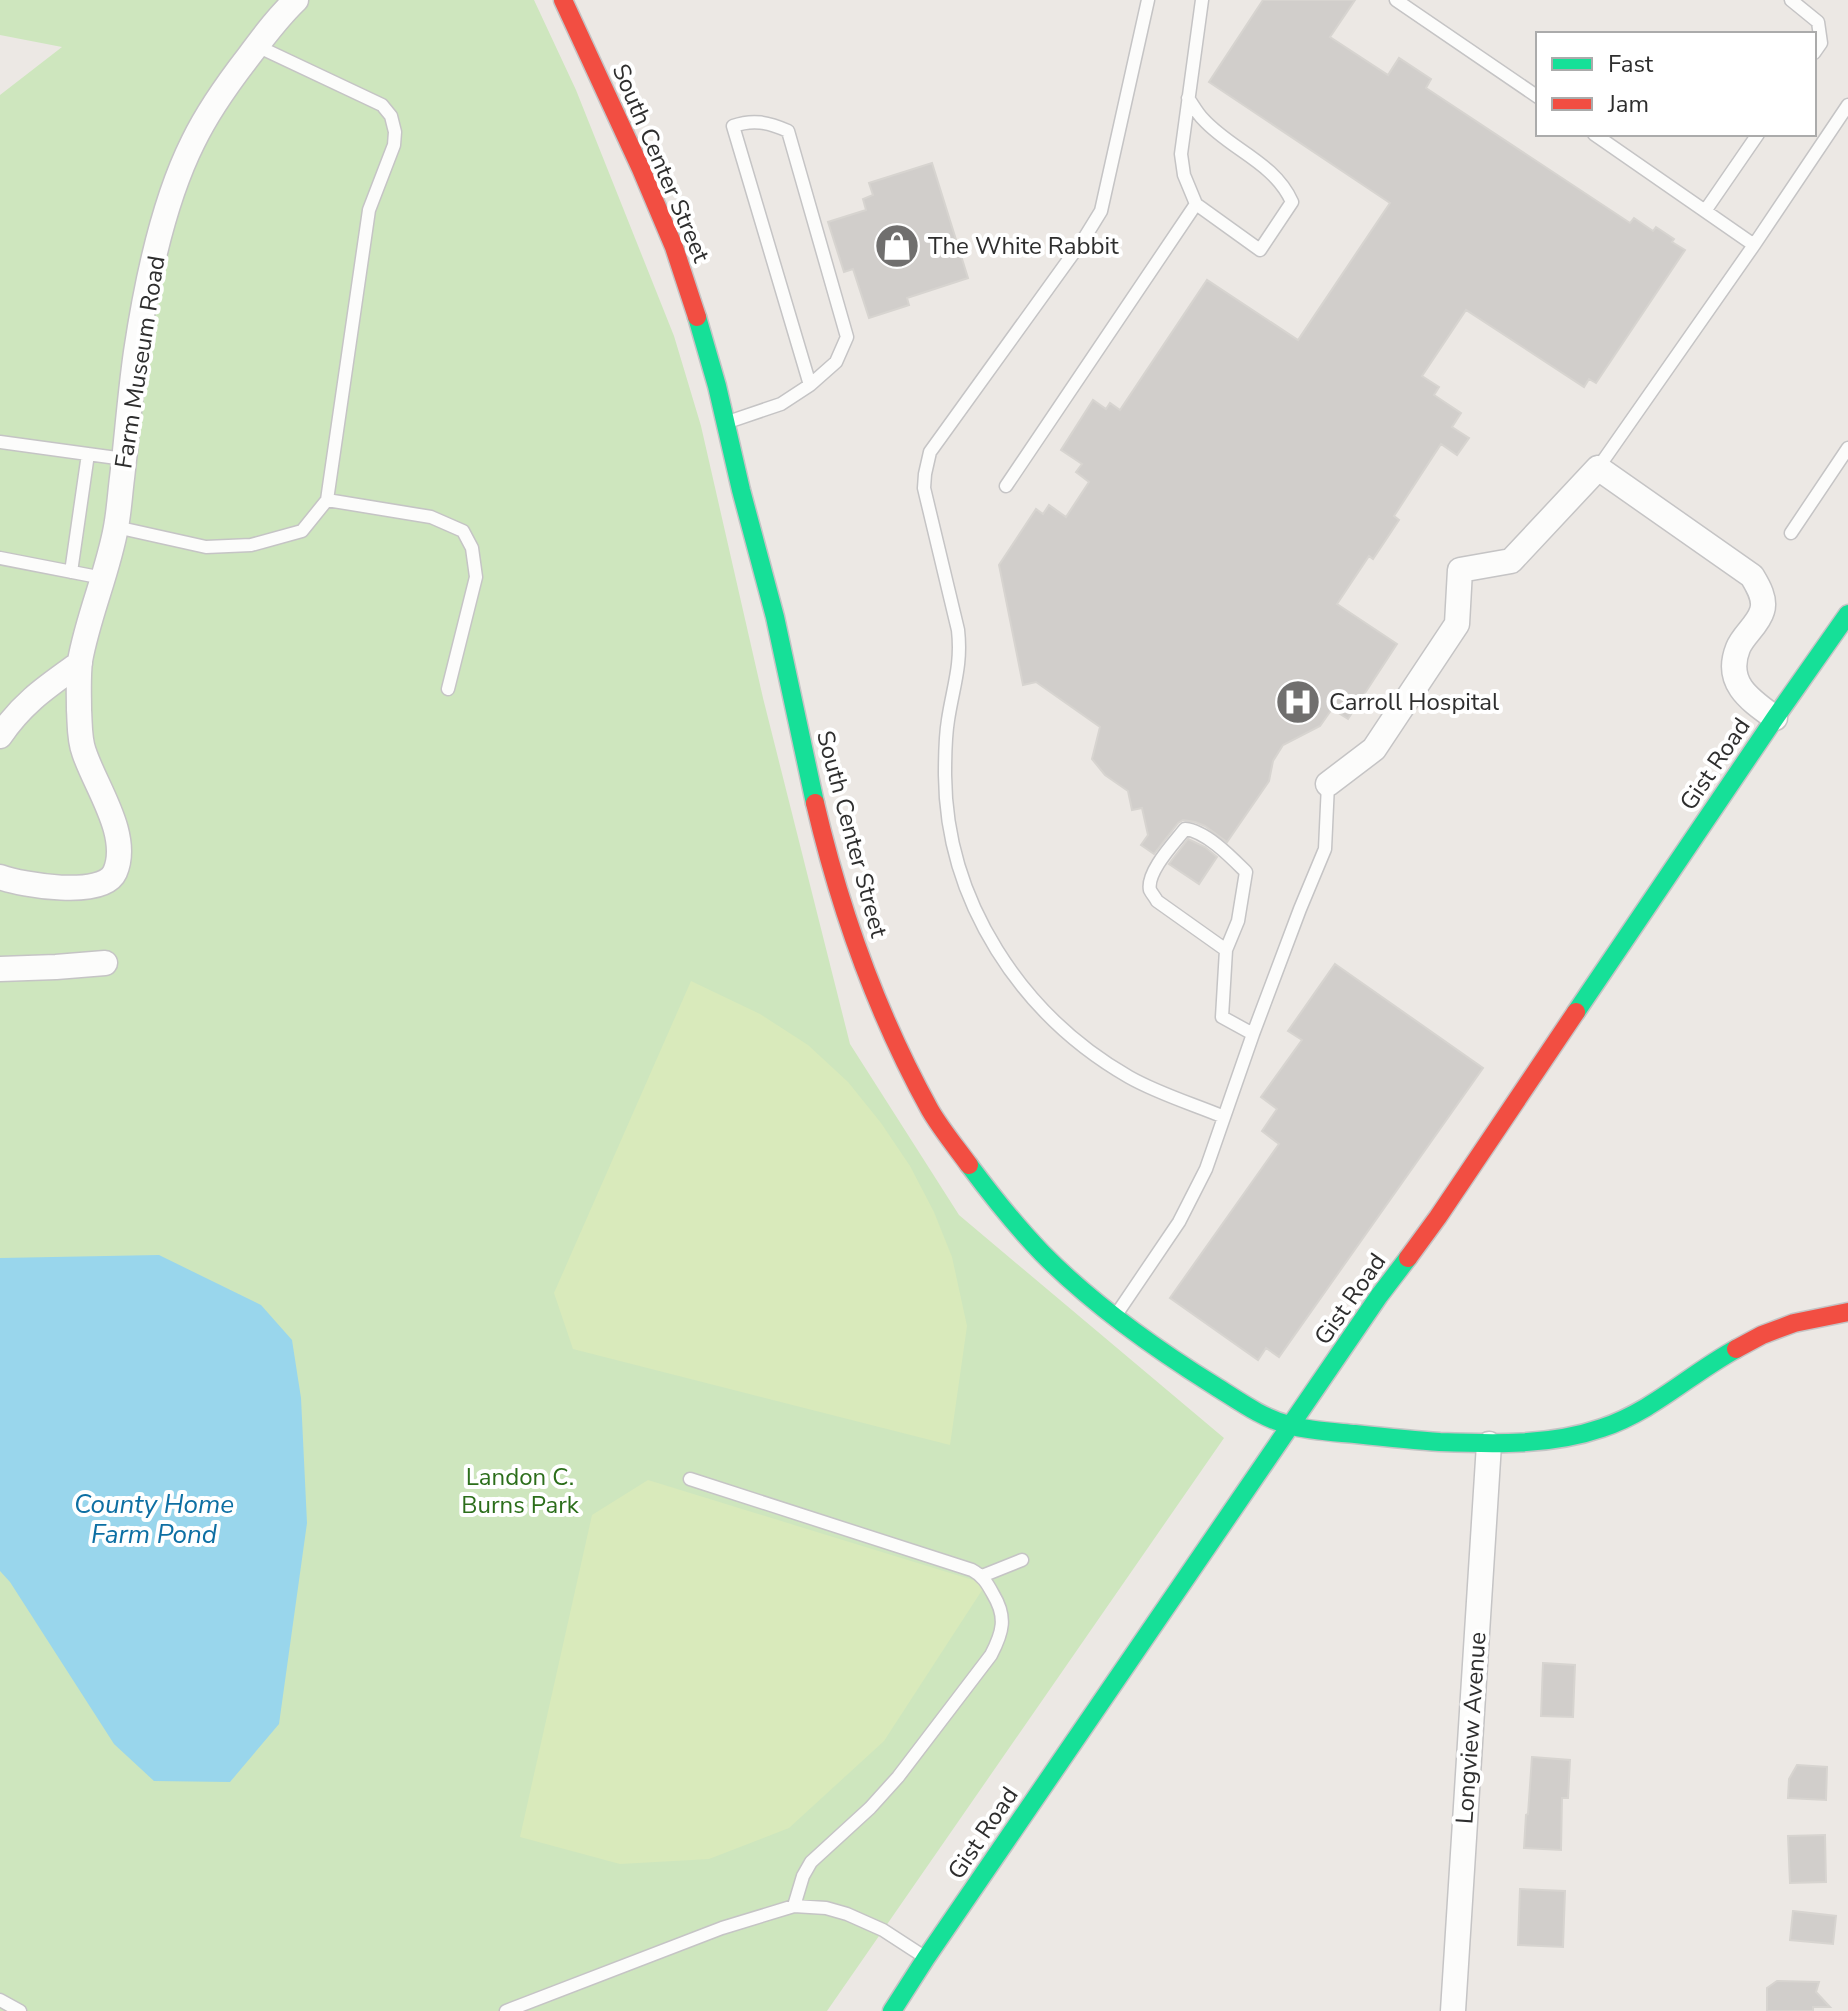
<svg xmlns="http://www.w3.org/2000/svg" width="1848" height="2011" viewBox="0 0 1848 2011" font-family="'Nunito Sans',sans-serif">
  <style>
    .green { fill: #cee6be }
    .pitch { fill: #d9eabb }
    .water { fill: #99d6ec }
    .building { fill: #d1cecb; stroke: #d7d4d0; stroke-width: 2 }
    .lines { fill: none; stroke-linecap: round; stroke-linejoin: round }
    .lane-casing { stroke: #c5c4c5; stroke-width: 15 }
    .street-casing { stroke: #c5c4c5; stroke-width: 27 }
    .fast-casing { stroke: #c5c4c5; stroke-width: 21 }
    .jam-casing { stroke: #c5c4c5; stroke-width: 21 }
    .lane { stroke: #fcfcfb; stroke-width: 12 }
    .street { stroke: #fcfcfb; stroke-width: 24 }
    .fast { stroke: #16e098; stroke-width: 18 }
    .jam { stroke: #f24e42; stroke-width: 18 }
    .labels { text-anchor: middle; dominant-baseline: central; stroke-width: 8; stroke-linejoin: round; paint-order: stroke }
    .street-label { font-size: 24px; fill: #2e2e2e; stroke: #fff }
    .poi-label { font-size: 24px; fill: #2e2e2e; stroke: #fff; text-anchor: start }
    .park-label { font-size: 24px; fill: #2c6e1b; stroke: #fff }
    .water-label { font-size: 26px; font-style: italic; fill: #0d6fa3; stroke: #fff }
  </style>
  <rect width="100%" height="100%" fill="#ece8e4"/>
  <path class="green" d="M0,0h534l42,90 98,246 27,90 62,272 87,346 109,171 265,223 -397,573h-827v-1916l62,-48 -62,-12z"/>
  <path class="pitch" d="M691,981l69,33 48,31 40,37 33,41 29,43 24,46 18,45 15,69 -17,119 -377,-96 -19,-56z
    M648,1480l338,104 -102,157 -95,87 -80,31 -89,5 -100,-27 72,-322z"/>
  <path class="water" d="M159,1255l102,50 31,35 9,58 6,125 -28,201 -49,58 -76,-1 -40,-37 -104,-162 -10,-11v-313z"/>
  <path class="building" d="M1263,0h92l-25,37 58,38 11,-17 32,21 -5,9 204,135 4,-5 19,13 3,-4 18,12 -2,3 13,8 -89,133 -7,-4 -5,8 -118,-77 -44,66 17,11 -5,8 27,18 -9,14 17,11 -12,17 -16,-11 -47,72 5,4 -26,39 -4,-3 -32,48 60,40 -49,75 -16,-10 -12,17 -37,19 -10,16 -4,20 -42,61 -22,-16 -10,-4 -12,-2 -5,3 -24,31 -13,-9 7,-10 -6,-27 -10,2 -4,-19 -23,-16 -13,-16 8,-32 -64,-45 -13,3 -24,-120 37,-56 7,5 6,-9 17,12 23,-35 -13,-10 6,-8 -21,-14 32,-50 13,9 4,-6 10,7 87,-130 91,60 92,-137 -181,-121z
    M932,163l36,115 -61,20 2,7 -40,13 -16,-49 -9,3 -16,-50 38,-12 -3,-11 10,-4 -4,-12z
    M1188,839l17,8 12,10 -18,27 -30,-20z
    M1335,964l148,104 -204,289 -13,-9 -8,12 -88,-62 109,-154 -17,-13 15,-22 -16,-12 41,-57 -14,-9z
    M1543,1663l32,2 -2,52 -32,-1z
    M1532,1757l38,3 -2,38h-6l-1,52 -37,-2 2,-33 2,-1z
    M1797,1765l30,2 -1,33 -38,-2 1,-19z
    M1825,1835l1,47 -36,1 -2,-47z
    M1520,1889l45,2 -2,56 -45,-2z
    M1793,1911l43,5 -3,28 -43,-4z
    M1777,1981l42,1 -3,10 14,15h-17v4h-46v-23z"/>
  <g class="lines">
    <g class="lane-casing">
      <path id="lane" d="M1148,0l-47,211 -16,26 -155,215 -5,22 -1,14 34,142c4,35 -5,57 -10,90 -3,18 -3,37 -3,55 1,126 76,240 184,302 30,17 64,27 95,40
        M1396,0l142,97
        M1791,0l27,22 3,21 -7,10
        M1188,98c5,7 9,15 15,21 28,31 71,43 89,83l-32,48 -64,-46 -12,-29 -3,-21 21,-154
        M1594,134l111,77 53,-77
        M1705,211l49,34
        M728,422l53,-18 29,-19 26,-23 11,-25 -59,-206c-20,-9 -35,-12 -55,-5l77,259
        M0,442l124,17
        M1598,468l156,-223 94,-140
        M1006,486l190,-282
        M327,500l104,17 32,14 9,17 4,29 -28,112
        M116,527l90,20 45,-2 51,-14 25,-31 42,-290 25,-65 1,-13 -4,-16 -9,-11 -125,-59
        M1791,533l57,-85
        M0,558l103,20
        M71,572l17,-118
        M1226,950l-69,-49c-2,-4 -5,-7 -7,-11 -4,-18 25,-48 35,-61 21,2 46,28 61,43l-8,49 -12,29 -4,67 31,17
        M1116,1315l63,-93 27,-53 47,-135 47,-125 25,-60 3,-65
        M690,1479l282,91c11,6 15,13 21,24 14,23 10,38 -2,61l-93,122 -28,31 -59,54 -8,14 -9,30
        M982,1576l40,-16
        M0,2000l20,11
        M506,2011l216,-83 72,-22 32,2 21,6 36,16 40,26"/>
    </g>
    <g class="street-casing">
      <path id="street" d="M0,736c23,-34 48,-50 80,-73
        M1328,784l46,-35 83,-125 3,-54 51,-9 87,-93 154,108c6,10 14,23 10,35 -4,14 -19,24 -24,37 -14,35 12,52 37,70
        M0,877c22,8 103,22 115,-5 16,-37 -20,-86 -31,-120 -5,-13 -4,-28 -5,-42 0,-16 -1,-33 1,-49 8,-45 28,-89 36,-134 3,-16 4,-33 6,-49 5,-42 8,-84 14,-126 10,-67 27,-150 57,-210 15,-31 35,-59 56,-86 15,-20 29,-39 47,-56
        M0,969l56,-2 49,-4
        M1453,2011l36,-567"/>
    </g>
    <g class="fast-casing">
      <path id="fast" d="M697,317l20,69 24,104 34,127 40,186
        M1576,1012l199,-294 73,-104
        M969,1165c23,31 47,61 73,88 51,52 112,95 173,133 24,15 47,32 74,39 21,6 45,7 66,9 28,3 56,6 85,8 53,2 110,4 162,-14 51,-17 88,-54 134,-79
        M892,2011l34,-53 453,-662 29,-38"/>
    </g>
    <g class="jam-casing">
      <path id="jam" d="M563,0l78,169 33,78 23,70
        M815,803c25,107 62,211 115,307 11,19 26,37 39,55
        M1408,1258l30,-41 138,-205
        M1736,1349l26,-14 32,-12 54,-11"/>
    </g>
    <use href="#lane" class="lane"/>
    <use href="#street" class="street"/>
    <use href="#fast" class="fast"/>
    <use href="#jam" class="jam"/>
  </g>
  <defs>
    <g id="shop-disc" transform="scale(2.3)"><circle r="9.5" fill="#706f6e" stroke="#fff"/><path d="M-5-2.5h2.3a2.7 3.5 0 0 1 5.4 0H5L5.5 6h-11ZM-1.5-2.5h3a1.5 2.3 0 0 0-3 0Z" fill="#fff"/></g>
    <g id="hospital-disc" transform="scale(2.3)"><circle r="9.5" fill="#706f6e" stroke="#fff"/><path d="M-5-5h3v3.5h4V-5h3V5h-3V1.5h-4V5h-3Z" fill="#fff"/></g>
  </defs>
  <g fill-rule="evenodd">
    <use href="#shop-disc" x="897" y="246"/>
    <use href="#hospital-disc" x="1298" y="702"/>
  </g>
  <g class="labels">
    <g class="street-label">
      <text transform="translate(661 163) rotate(67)">South Center Street</text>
      <text transform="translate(140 362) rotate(-81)">Farm Museum Road</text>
      <text transform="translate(1715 764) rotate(-56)">Gist Road</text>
      <text transform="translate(852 834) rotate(75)">South Center Street</text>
      <text transform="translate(1350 1299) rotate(-55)">Gist Road</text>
      <text transform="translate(1471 1728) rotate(-86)">Longview Avenue</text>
      <text transform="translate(983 1833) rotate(-56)">Gist Road</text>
    </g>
    <g class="poi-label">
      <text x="928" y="246">The White Rabbit</text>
      <text x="1329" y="702">Carroll Hospital</text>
    </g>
    <g class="park-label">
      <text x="520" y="1477">Landon C.<tspan x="520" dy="28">Burns Park</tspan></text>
    </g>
    <g class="water-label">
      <text x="154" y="1504">County Home<tspan x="154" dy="30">Farm Pond</tspan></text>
    </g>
  </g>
  <rect x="1536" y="32" width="280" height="104" fill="#ffffff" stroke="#ababab" stroke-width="2"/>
  <rect x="1552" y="58" width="40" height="12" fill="#16e098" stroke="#ababab" stroke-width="2"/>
  <text x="1608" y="72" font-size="24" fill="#2e2e2e">Fast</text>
  <rect x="1552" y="98" width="40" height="12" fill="#f24e42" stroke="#ababab" stroke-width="2"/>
  <text x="1608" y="112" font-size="24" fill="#2e2e2e">Jam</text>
</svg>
